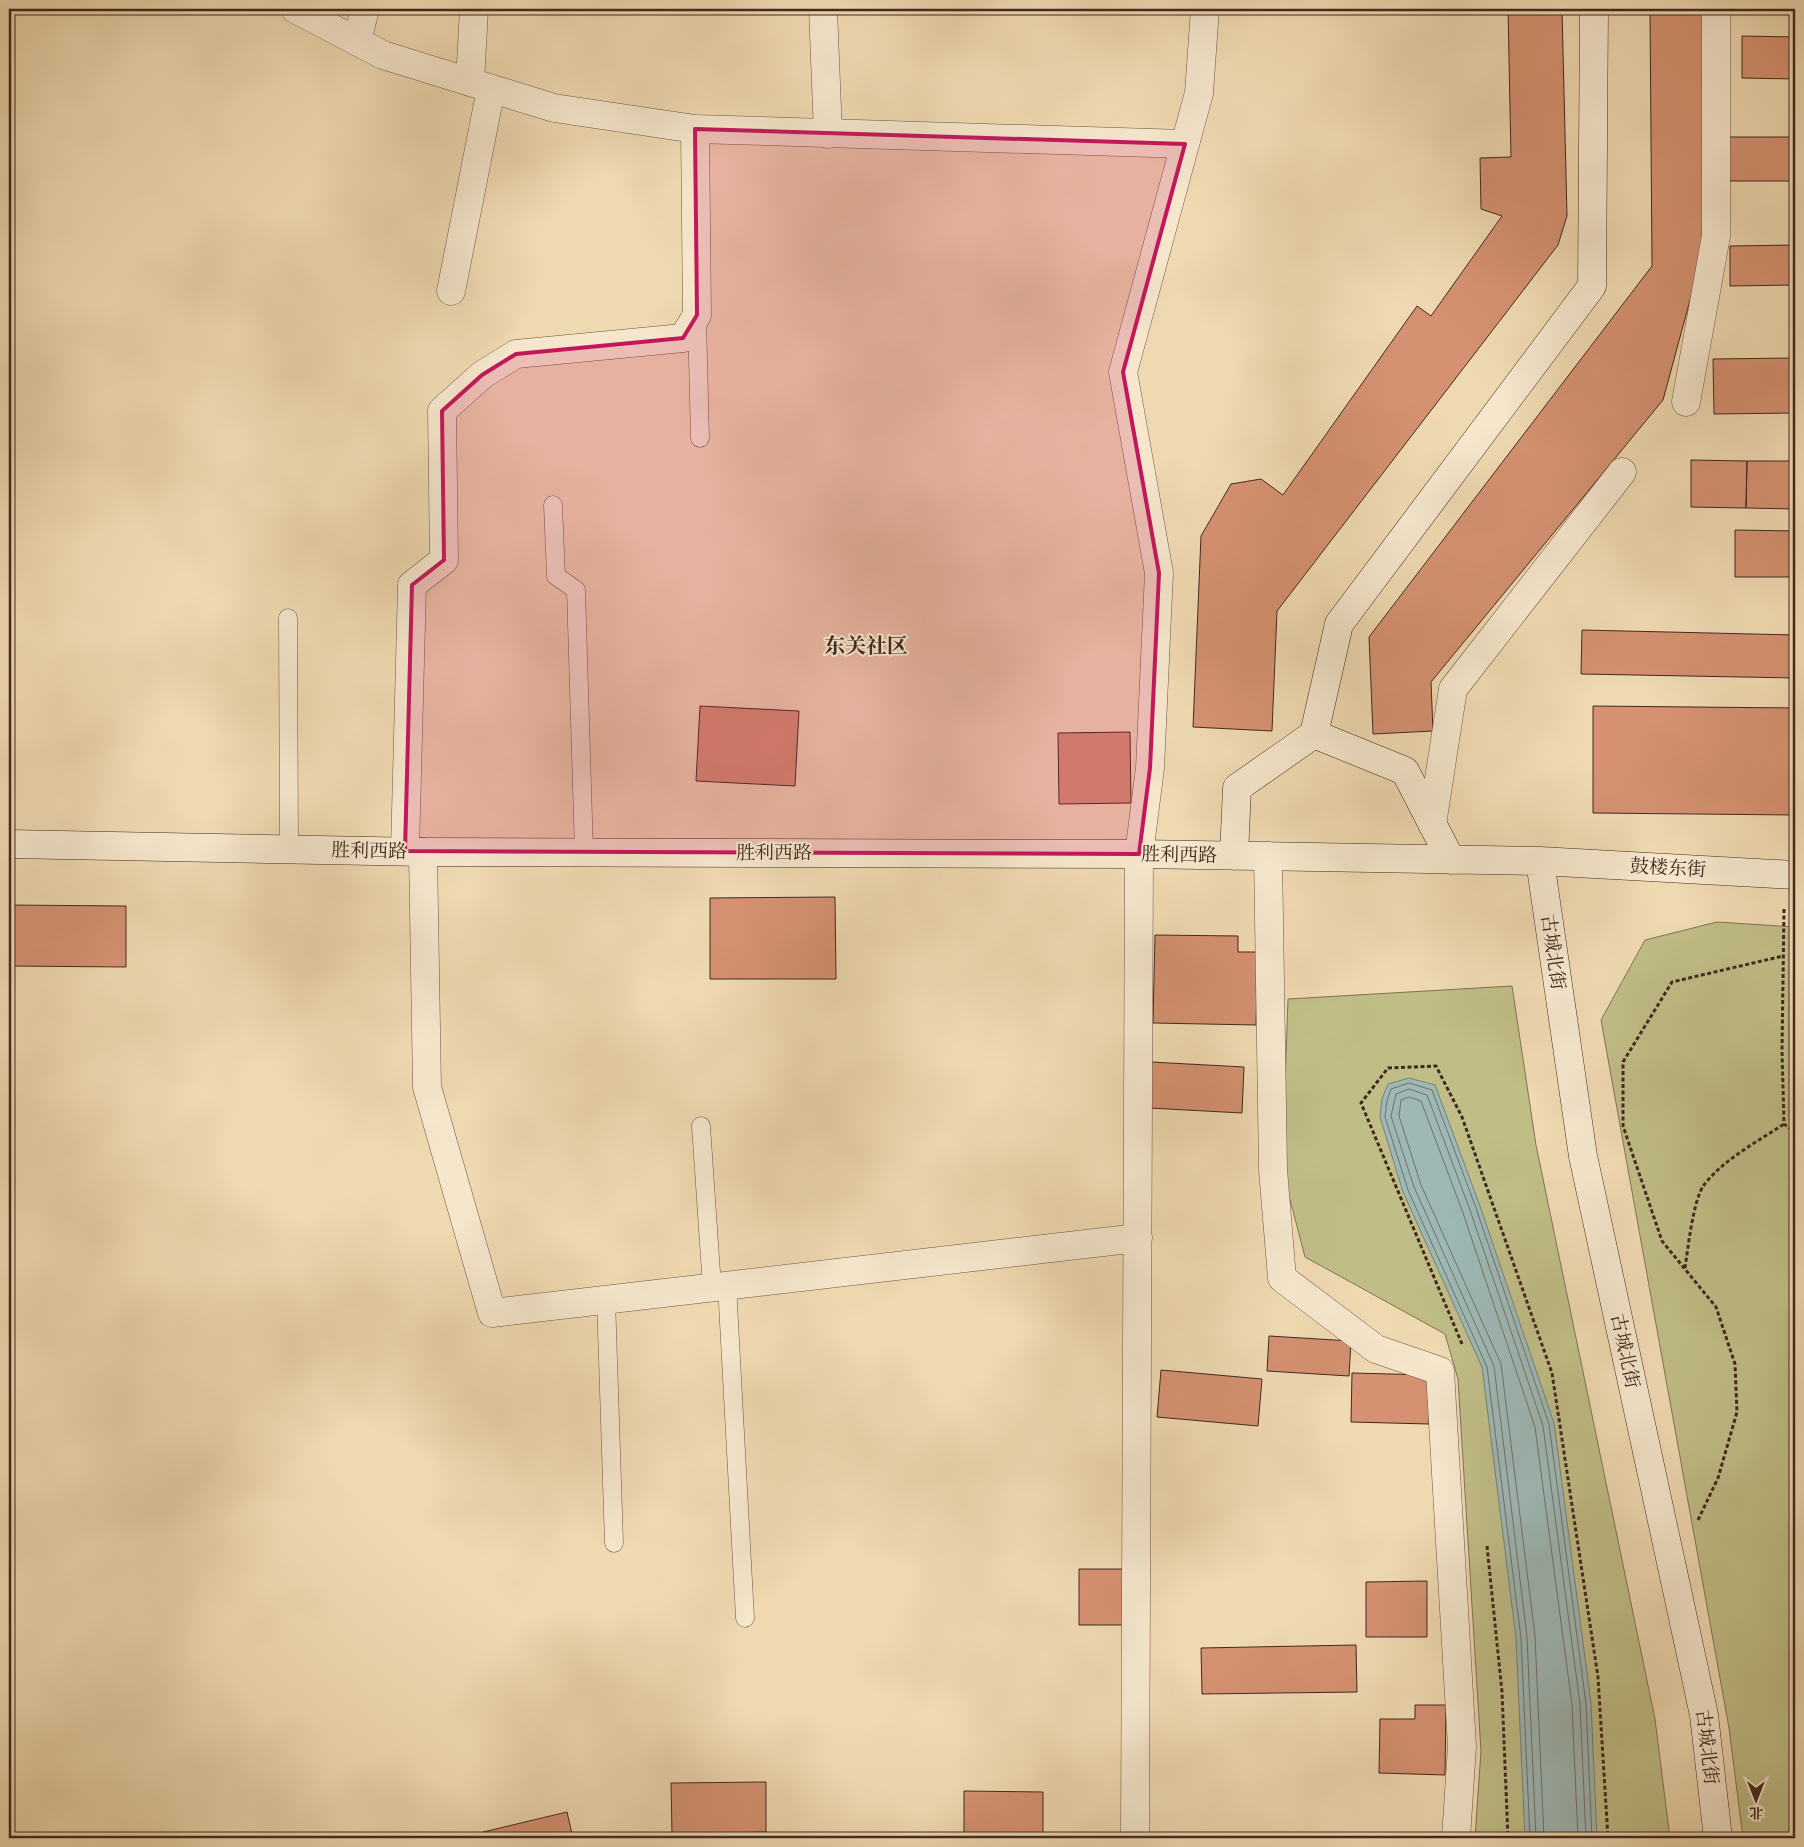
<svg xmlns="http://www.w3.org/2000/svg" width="1804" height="1847" viewBox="0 0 1804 1847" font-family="'Libre Bodoni','Noto Serif SC',serif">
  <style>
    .green { fill: #c0bd87; stroke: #817354 }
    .water { fill: #9db8b5; stroke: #797f79 }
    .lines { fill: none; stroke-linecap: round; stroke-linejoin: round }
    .shore { stroke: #70706a; stroke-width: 1 }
    .building { fill: #d59171; stroke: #422920 }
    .lane-casing { stroke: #6d5544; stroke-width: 19 }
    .street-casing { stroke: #6d5544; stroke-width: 29 }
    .secondary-casing { stroke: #422920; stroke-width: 29 }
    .path { stroke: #422920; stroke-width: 3; stroke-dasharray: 4 2.5; stroke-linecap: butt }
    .lane { stroke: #f5e6cc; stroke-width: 18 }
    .street { stroke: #f5e6cc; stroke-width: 28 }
    .secondary { stroke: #f5e6cc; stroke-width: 28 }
    .marked { fill: #c2185b; fill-opacity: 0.2; stroke: #c2185b; stroke-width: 4; stroke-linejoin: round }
    .labels { text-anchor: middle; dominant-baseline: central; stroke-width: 4; stroke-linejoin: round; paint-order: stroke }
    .street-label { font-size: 19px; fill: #422920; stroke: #f5e6cc }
    .quarter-label { font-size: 21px; font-weight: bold; fill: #422920; stroke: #f5e6cc }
  </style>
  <rect width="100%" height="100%" fill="#efd9b1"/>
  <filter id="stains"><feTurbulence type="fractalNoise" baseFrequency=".004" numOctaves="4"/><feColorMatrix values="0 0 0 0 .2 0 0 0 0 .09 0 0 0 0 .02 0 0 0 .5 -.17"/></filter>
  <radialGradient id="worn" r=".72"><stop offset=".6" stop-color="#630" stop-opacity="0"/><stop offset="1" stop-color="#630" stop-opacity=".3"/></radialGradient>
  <path class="green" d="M1717,922l78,5v911h-52l-14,-110 -128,-708 44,-80z
    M1512,986l24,159 119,574 15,119h-195l6,-87 -23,-372 -13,-45 -140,-77 -23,-88 6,-170z"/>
  <path class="water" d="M1409,1078l26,7 45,121 74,217 37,280 6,135h-72l-9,-200 -34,-271 -79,-175 -23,-75 2,-18 6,-15z"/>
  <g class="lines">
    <path class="shore" d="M1530,1838l-9,-200 -34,-271 -79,-177 -23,-73 2,-16 4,-12 18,-6 23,7 44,118 73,216 37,280 6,134
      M1536,1838l-9,-201 -33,-271 -80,-179 -23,-71 5,-22 13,-5 18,6 43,115 73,216 37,278 6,134
      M1544,1838l-9,-202 -34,-272 -80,-179 -22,-69 2,-16 8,-3 12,4 42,112 72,214 37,278 6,133"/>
  </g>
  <path class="building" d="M1508,9h54l5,207 -9,29 -281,366 -5,120 -79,-4 8,-191 30,-52 30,-5 22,16 134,-189 14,10 71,-100 -21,-7 -1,-51 31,-1z
    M1650,9h55l1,232 -43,159 -232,282 2,49 -60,3 -4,-97 283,-371z
    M1742,36l53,1v42l-53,-1z
    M1729,137h66v44h-66z
    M1795,245v40l-65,1v-40z
    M1795,358v55l-81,1 -1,-55z
    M1691,460l56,1 -1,47 -55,-1z
    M1747,461h48v48l-49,-1z
    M1735,530l60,1v46h-60z
    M1582,630l213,5v43l-214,-4z
    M700,706l99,5 -4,75 -99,-5z
    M1593,706l202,2v107l-202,-2z
    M1130,732l1,71 -72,1 -1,-71z
    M835,897l1,82h-126v-81z
    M9,905l117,1v61l-117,-1z
    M1155,935l83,1v16h20l-2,73 -103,-2z
    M1151,1062l93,5 -2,46 -93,-5z
    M1269,1336l82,5 -2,35 -82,-5z
    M1161,1370l101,9 -4,47 -101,-9z
    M1352,1373l78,2 -1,49 -78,-2z
    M1079,1569h47v56h-47z
    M1427,1581v56h-61v-55z
    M1356,1645l1,47 -155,2 -1,-46z
    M1415,1705h31l-1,70 -66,-2 1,-54h35z
    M766,1782v50l-94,2 -1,-51z
    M964,1791l79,1v46l-79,-1z
    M567,1812l6,26h-88l-2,-6z"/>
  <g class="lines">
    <g class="lane-casing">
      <path id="lane" d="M697,318l3,120
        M553,505l3,71 20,14 8,262
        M288,618l1,231
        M701,1126l11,161
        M727,1285l18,333
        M606,1299l8,244"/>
    </g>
    <g class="street-casing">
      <path id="street" d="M295,9l88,46 171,53 141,21 490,15
        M823,9l5,125
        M357,41l8,-32
        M470,82l4,-73
        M451,291l40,-202
        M1686,402l30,-166v-227
        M1432,824l21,-135 169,-217
        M405,851l7,-266 32,-25 -2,-149 40,-36 34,-21 167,-16 14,-23 -2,-186
        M423,852l4,235 65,226 646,-75
        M1268,856l5,314 9,108 94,71 64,22 22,375 -6,92
        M1135,1838l4,-984 11,-86 9,-195 -36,-201 76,-279 6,-84"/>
    </g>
    <g class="secondary-casing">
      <path id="secondary" d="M1314,734l91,37 46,89
        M9,844l414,8 716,2 401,7 255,14
        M1234,856l3,-68 77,-54 25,-110 253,-338 2,-277
        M1540,861l43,295 121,559 14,123"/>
    </g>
    <path class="path" d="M1784,909l-2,142 2,73 11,9
      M1685,1268c3,-19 8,-68 19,-83 20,-26 53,-43 80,-61
      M1462,1344l-101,-241 27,-35 48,-2 26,51 90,256 46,304 10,161
      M1698,1520l20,-42 19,-66 -2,-48 -19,-57 -54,-66 -39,-115v-64l49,-80 111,-26
      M1487,1546l15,146 6,146"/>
    <use href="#lane" class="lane"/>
    <use href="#street" class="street"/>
    <use href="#secondary" class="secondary"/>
  </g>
  <path class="marked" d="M695,129l490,15 -62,228 36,201 -9,195 -11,86 -734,-3 7,-266 32,-25 -2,-149 40,-36 34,-21 167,-16 14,-23z"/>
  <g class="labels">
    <g class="street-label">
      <text transform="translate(369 851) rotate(1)">胜利西路</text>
      <text x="774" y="853">胜利西路</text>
      <text transform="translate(1179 855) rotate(1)">胜利西路</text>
      <text transform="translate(1668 868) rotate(3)">鼓楼东街</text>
      <text transform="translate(1553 952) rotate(82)">古城北街</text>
      <text transform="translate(1625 1351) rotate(78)">古城北街</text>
      <text transform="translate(1707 1747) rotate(83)">古城北街</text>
    </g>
    <g class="quarter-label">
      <text x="866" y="647">东关社区</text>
    </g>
  </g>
  <rect width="1804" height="1847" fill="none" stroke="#efd9b1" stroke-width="30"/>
  <rect x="10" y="10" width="1784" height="1827" fill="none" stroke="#422920" stroke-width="2.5"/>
  <rect x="15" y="15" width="1774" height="1817" fill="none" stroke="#422920"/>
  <g transform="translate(1756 1800) rotate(180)" stroke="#f5e6cc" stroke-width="4" paint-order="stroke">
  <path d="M0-4L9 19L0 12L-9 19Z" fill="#422920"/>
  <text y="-8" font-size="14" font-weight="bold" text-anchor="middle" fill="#422920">北</text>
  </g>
  <rect width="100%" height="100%" filter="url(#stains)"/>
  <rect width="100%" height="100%" fill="url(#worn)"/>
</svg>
